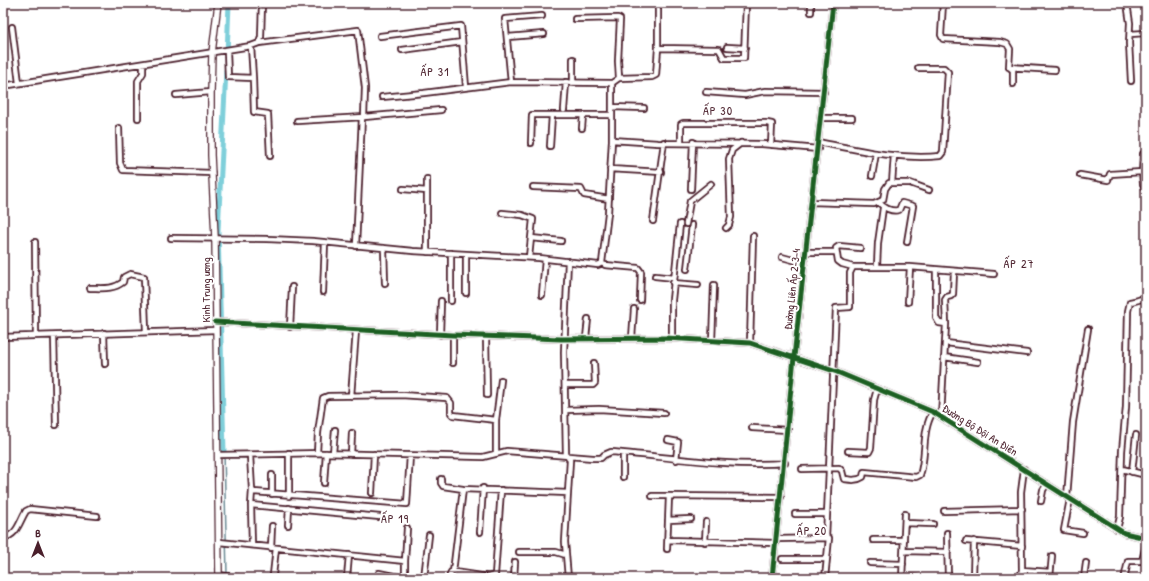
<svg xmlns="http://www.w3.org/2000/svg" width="1149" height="581" viewBox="0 0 1149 581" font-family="'Patrick Hand',sans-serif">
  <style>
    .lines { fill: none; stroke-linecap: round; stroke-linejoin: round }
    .stream { stroke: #6a8994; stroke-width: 1.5 }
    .canal { stroke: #7fcfda; stroke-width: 5 }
    .minor-casing { stroke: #4a1f2b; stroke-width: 8 }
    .tertiary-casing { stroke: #4a1f2b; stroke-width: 8 }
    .minor { stroke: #fff; stroke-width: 4.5 }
    .tertiary { stroke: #fff; stroke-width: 5.5 }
    .cycleway-casing { stroke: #fff; stroke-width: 8 }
    .cycleway { stroke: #1b5e20; stroke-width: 5 }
    .labels { text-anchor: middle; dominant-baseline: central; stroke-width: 4; stroke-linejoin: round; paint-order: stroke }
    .street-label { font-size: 11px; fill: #4a1f2b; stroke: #fff }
    .neighbourhood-label { font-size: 12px; letter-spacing: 1px; fill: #4a1f2b; stroke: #fff }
  </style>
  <rect width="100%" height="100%" fill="#fff"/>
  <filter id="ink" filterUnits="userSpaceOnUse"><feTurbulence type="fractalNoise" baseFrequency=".025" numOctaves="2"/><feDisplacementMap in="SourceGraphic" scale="8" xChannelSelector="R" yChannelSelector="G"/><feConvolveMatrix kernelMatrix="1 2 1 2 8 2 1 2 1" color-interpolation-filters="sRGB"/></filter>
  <g filter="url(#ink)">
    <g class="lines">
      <path class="stream" d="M224,452l3,122"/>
      <path class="canal" d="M227,54l2,-51
        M224,452l-6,-221 8,-161"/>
      <g class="minor-casing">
        <path id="minor" d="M658,3v45l61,1 5,9h20l2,-55
          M811,3v9
          M943,3l-2,32 2,4 57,3 7,2 3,5 -1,18 4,3v14
          M1127,3l3,20 -1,20 2,38
          M575,19l43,-1 2,1 -2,42 1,17
          M12,27l7,56
          M1130,34l16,-1
          M380,36l81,-10 5,61
          M508,37l36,-3
          M259,43l99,-13 7,58 -1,29
          M251,46l2,32
          M727,47l18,1
          M402,50l60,-8
          M227,51l1,26 25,1 1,34 14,2 2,42
          M573,59v24
          M1009,67l46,3
          M511,82l-6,-63 37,-3
          M612,83l7,-5 33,-1 4,-2 2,-27
          M3,86l248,-40 8,-3 2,-6 1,-34
          M706,92l39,3 20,-4 59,1
          M176,95l35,-3
          M612,107l32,1
          M564,110l2,-28
          M138,118v-37l5,-8v-9
          M821,118h31
          M297,121l67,-4 77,-7
          M119,128l1,35 3,7 89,3
          M582,128l1,-13h29
          M612,140l46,3 104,1 56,5
          M681,142v-18l2,-1h84l5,1 -1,21
          M818,142c40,8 81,18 122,14l3,-4 5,-80 -4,-4h-26
          M531,143l1,-28h51
          M550,146l2,-31
          M610,169l51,3
          M1142,172l1,-18
          M1080,175l28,5 2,-6 32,-2 1,12 3,5
          M872,176l4,-23
          M427,179v73
          M892,183l2,-28
          M533,187l48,2 3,6 25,4
          M403,189l24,2
          M691,189l2,-47
          M811,202l63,2 9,-4 2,-11 4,-6h21l19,7
          M879,202c4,6 13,10 20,8l3,-7 11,3 -6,36
          M502,213l20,2 11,4 -4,38
          M653,221l11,-79
          M686,224l4,-23 21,-17
          M726,228l3,-3 2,-8 -2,-58 3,-9 9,-7
          M171,238l97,1 45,2 100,10 126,7 59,7 4,-2 6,-50 4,-73v-57l-101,-1 -87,11 -42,4
          M531,238l30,3
          M35,242l1,94
          M356,246l6,-129
          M384,248l1,35
          M806,252h30
          M451,253v48
          M782,257l22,6
          M602,263l3,2 33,3 3,4 -1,28
          M877,266l1,-23 5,-35
          M853,267l-11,-3 -4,-3 -2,-13 3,-2 21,2
          M910,267l84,7
          M687,269l5,-44
          M936,270v48l3,5 7,1 -5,93
          M655,276l19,2
          M673,283l25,2
          M90,288c12,0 23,2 33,-6l1,-5 6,-3 14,3 2,54
          M323,292l2,-49
          M466,293v-39
          M542,295l3,-36
          M215,322l238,13 108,4 105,-1 84,5 87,29 96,40 191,121 22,5
          M946,324l-1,-24 2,-3 4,-1 2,-2 1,-22
          M290,327l2,-40
          M104,333l1,31
          M440,335l1,-34
          M54,336l2,89
          M486,336l1,59
          M3,337l213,-7
          M586,338l2,-19
          M632,338l2,-29
          M672,338v-38l8,-76
          M712,341l2,-56
          M750,343l3,-107
          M946,343l81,10
          M944,357l34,5
          M453,363v-28
          M566,385h27l2,-2 -1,-20
          M351,396l5,-65
          M566,410l33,-1 65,4
          M496,420l5,-40
          M752,428l36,2
          M668,440l10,2 -2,18
          M848,451l21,1 2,-4 3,-48 3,-11
          M289,453v43
          M317,453l1,-20 5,-35 5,-2 73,-1 46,3 4,5v10l2,2 43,5v33
          M333,453l2,-23
          M351,454l1,-21
          M218,455l104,-2 161,4 24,-6 86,7h8l3,-3 7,-3c58,5 116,15 174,11
          M250,455l2,35 2,2 153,12 3,-49
          M802,469l37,-1 3,3 2,8c7,1 13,2 19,-2l1,-5 52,5 4,-2c7,-20 1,-44 13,-63
          M1122,469l24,6
          M1132,472l4,-37
          M623,477v-23
          M441,479v4l2,3 20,3
          M324,483l2,-30
          M252,490l-1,15 129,12
          M372,493l2,-39
          M272,494v-19
          M652,496h17
          M1067,497l6,-75 15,-93
          M1070,499l-6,31 19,3
          M1041,501l2,-11 4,-6
          M251,505l1,40
          M944,511l78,-2
          M795,514h31
          M668,520l23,-1
          M905,523l28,1
          M288,525l1,-17
          M1117,529l3,-12 2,-66 4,-44 2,-96 2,-9c8,-2 16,-2 16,-12
          M480,532l3,-44
          M947,533l1,45
          M3,538c15,-3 16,-16 23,-27l4,-2 67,7
          M826,538l10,-230 14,-1v-34l3,-6h57l-2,35
          M777,539l52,-1 -4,40
          M668,540l108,3
          M873,540h31
          M966,541l56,5
          M219,542l186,19 2,-33
          M705,542l1,-20
          M271,548l1,-22
          M667,549l2,-53 112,1
          M904,551l44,1
          M519,552h37l10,3
          M782,559h45
          M870,563l33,1
          M1022,570l28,2
          M453,572l10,-83 105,4
          M379,573l24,5
          M219,575l21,3
          M273,575l3,-27
          M1125,575l3,-14h14l4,-16
          M902,577l14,1
          M347,578l2,-23
          M405,578v-17
          M424,578l5,-43
          M449,578l2,-6h4l33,5 7,-2 6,-85
          M514,578l1,-16
          M568,578l-3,-36 5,-82 -4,-5 -2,-103 4,-91
          M772,578l22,-221 39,-354
          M902,578l3,-64
          M973,578l1,-37
          M1020,578l2,-8 -1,-78 3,-23
          M1050,578l2,-22
          M1084,578l2,-15"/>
      </g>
      <g class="tertiary-casing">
        <path id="tertiary" d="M218,3l-6,50 -1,39v63l4,83 4,340"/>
      </g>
      <use href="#minor" class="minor"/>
      <use href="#tertiary" class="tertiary"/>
      <g class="cycleway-casing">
        <path id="cycleway" d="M215,322l238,13 108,4 105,-1 84,5 87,29 96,40 191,121 22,5
          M772,578l22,-221 39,-354"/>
      </g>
      <use href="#cycleway" class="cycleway"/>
    </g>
  </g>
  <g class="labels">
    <g class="street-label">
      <text transform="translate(792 289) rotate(-84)">Đường Liên Ấp 2-3-4</text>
      <text transform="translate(206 290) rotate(-90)">Kinh Trung ương</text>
      <text transform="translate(980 430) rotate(32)">Đường Bộ Đội An Điền</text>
    </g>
    <g class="neighbourhood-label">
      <text x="435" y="71">ẤP 31</text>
      <text x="718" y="110">ẤP 30</text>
      <text x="1019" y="263">ẤP 27</text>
      <text x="395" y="518">ẤP 19</text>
      <text x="812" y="530">ẤP 20</text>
    </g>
  </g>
  <rect width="1149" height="581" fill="none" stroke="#fff" stroke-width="16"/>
  <rect x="8" y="8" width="1133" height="565" fill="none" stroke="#4a1f2b" stroke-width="1.5" filter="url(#ink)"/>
  <g transform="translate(38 543)" stroke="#ffffff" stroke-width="3" paint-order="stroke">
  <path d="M0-3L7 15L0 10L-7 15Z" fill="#4a1f2b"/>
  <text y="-6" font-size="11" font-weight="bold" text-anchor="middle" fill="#4a1f2b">B</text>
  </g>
</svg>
